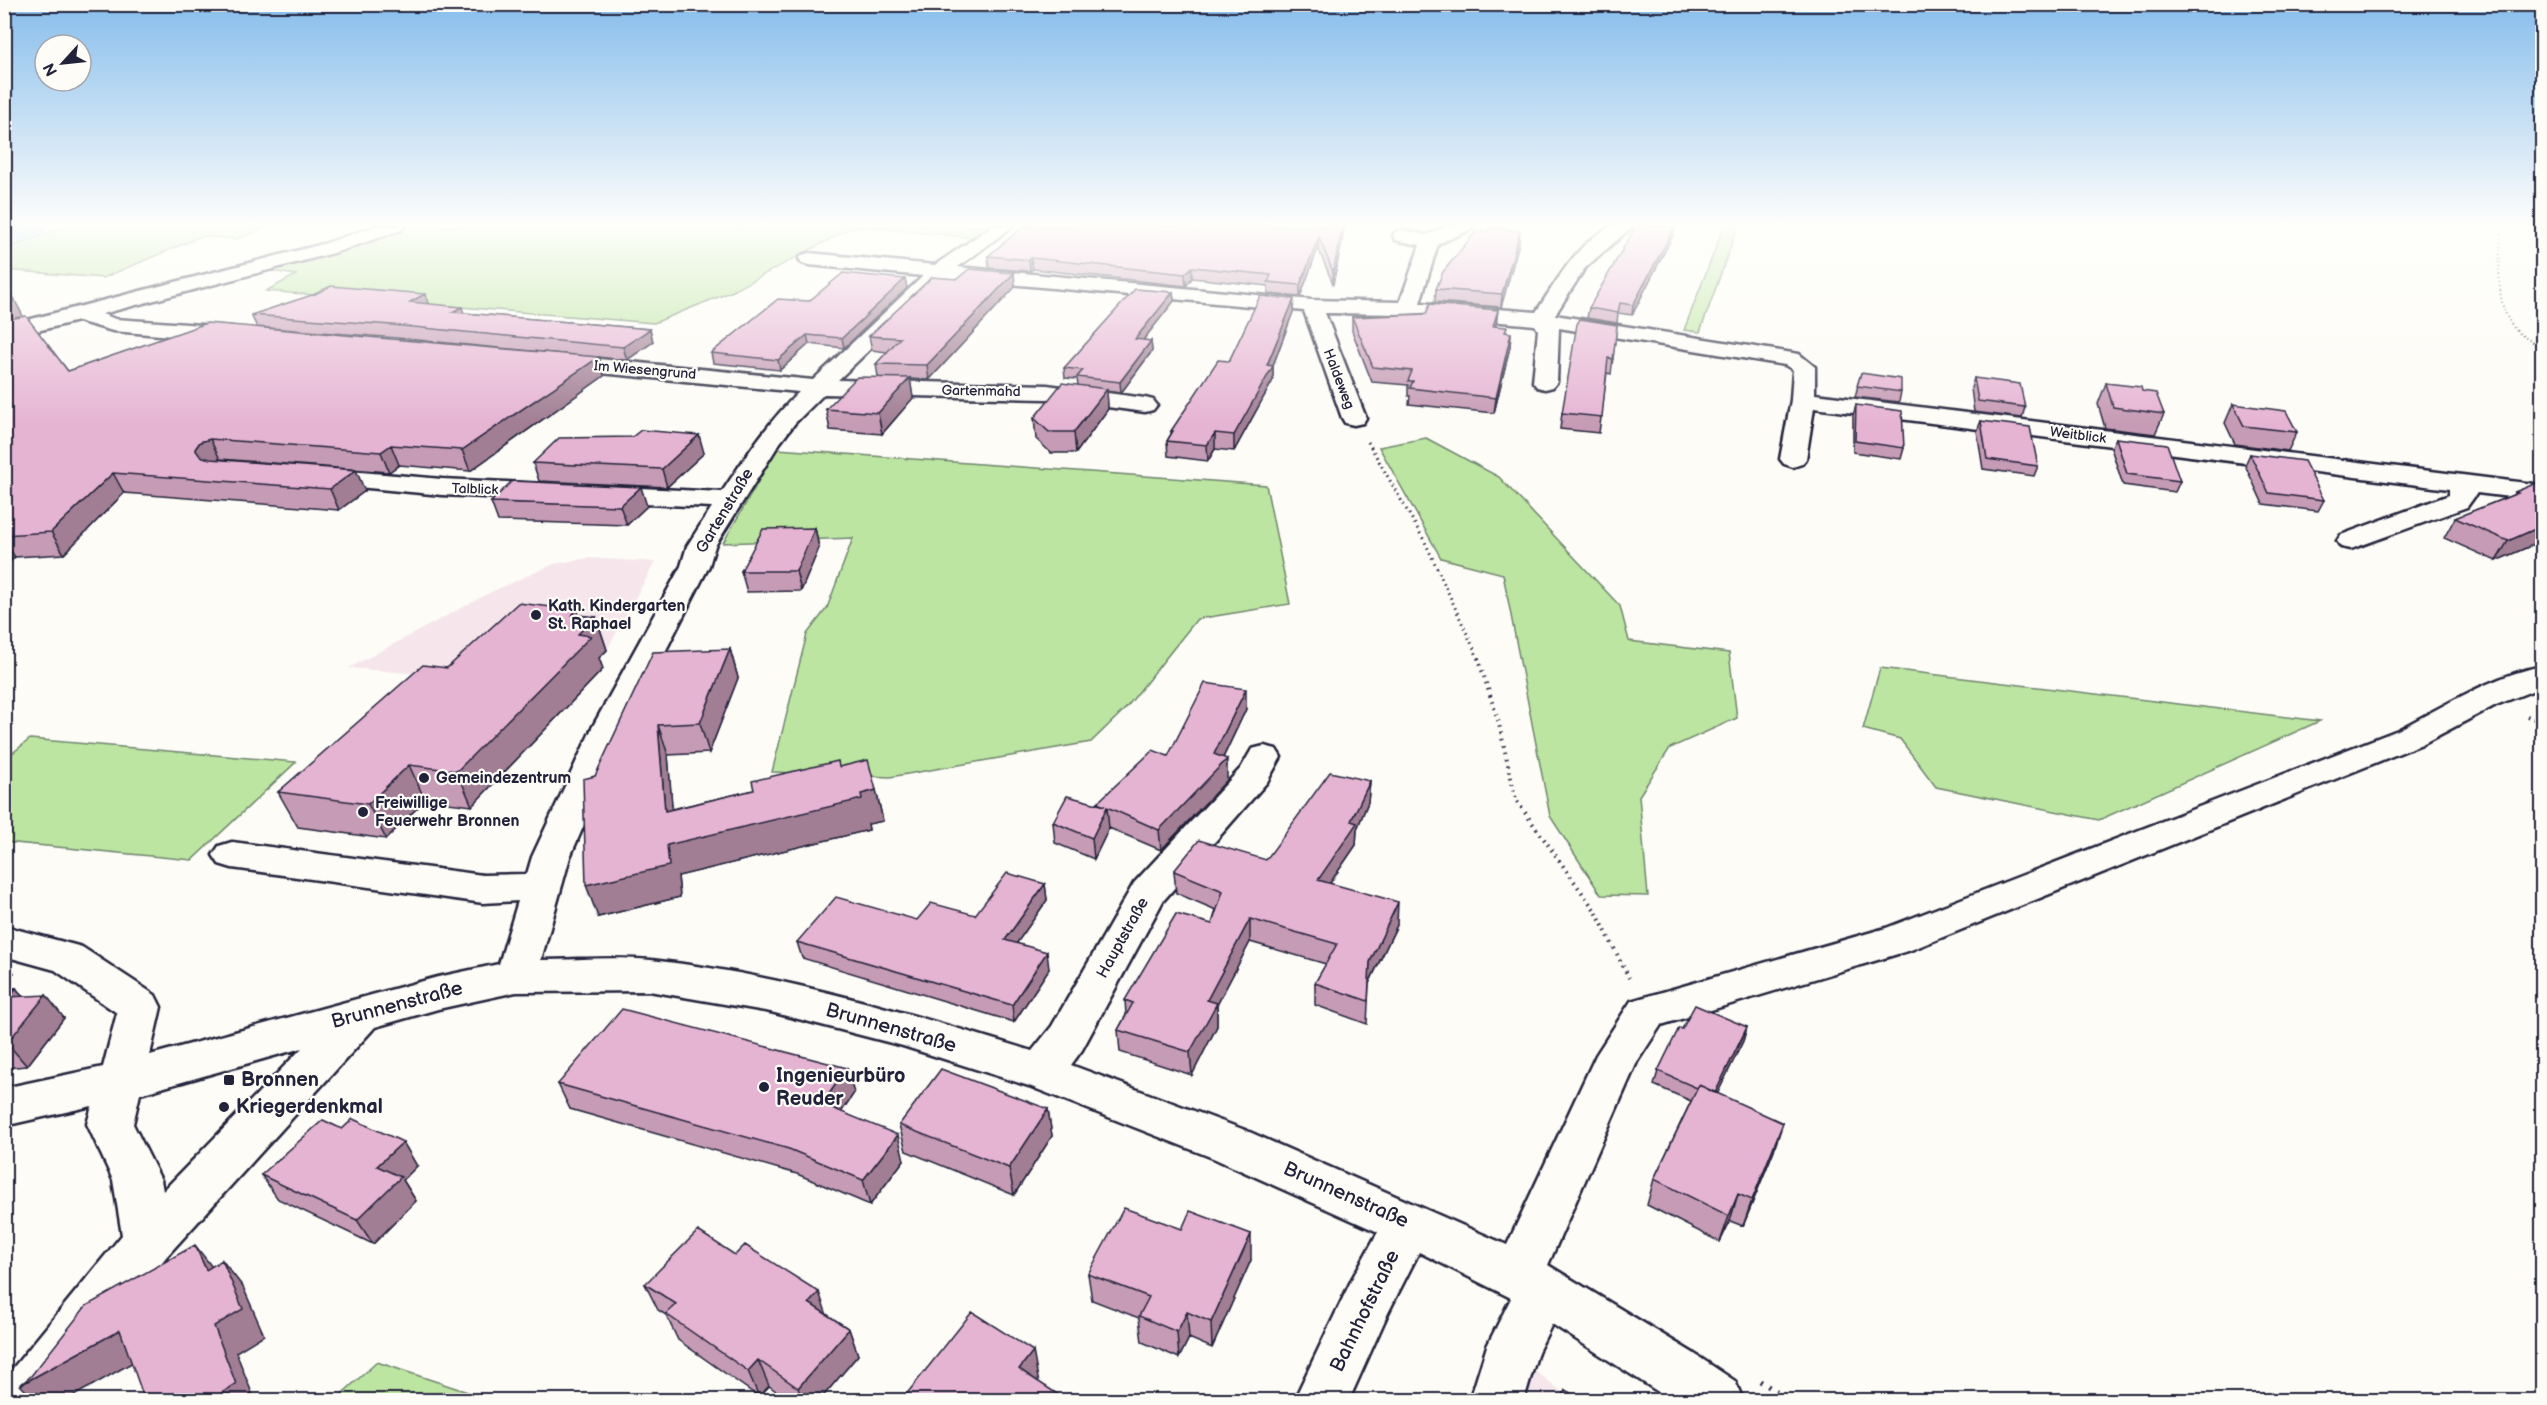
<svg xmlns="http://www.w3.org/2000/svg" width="2547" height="1405" viewBox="0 0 2547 1405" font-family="'Balsamiq Sans',sans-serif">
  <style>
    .built { fill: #f6e6ec }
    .green { fill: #bce5a1; stroke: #6f846e; stroke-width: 1.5 }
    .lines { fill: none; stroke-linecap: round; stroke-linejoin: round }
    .river { fill: #95caf3; fill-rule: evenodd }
    .minor-casing { stroke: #22223b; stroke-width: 5 }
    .path-far3 { stroke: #22223b; stroke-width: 2; stroke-dasharray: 1 3; stroke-linecap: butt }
    .path-far2 { stroke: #22223b; stroke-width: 3; stroke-dasharray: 1.5 4; stroke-linecap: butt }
    .path-far1 { stroke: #22223b; stroke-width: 4; stroke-dasharray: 1.5 5; stroke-linecap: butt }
    .path { stroke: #22223b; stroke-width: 5; stroke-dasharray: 2 7; stroke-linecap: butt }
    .minor { fill: #fdfcf7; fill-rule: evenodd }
    .wall { fill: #c69bb5; stroke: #22223b; stroke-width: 1.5 }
    .shaded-wall { fill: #a17e94; stroke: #22223b; stroke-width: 1.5 }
    .building { fill: #e6b4d3; stroke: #22223b; stroke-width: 1.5 }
    .poi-dot { fill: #22223b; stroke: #fdfcf7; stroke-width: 2 }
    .labels { text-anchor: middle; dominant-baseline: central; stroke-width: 4.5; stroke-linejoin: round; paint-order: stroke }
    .far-street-label { font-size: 14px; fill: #22223b; stroke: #fdfcf7 }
    .street-label { font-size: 16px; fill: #22223b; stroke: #fdfcf7 }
    .poi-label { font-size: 16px; font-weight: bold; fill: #22223b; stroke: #fdfcf7; text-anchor: start }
    .near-street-label { font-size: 20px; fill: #22223b; stroke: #fdfcf7 }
    .near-poi-label { font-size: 20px; font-weight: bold; fill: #22223b; stroke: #fdfcf7; text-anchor: start }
  </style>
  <rect width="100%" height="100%" fill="#fdfcf7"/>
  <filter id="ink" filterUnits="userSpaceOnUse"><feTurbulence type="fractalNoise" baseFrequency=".0167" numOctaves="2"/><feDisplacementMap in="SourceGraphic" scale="12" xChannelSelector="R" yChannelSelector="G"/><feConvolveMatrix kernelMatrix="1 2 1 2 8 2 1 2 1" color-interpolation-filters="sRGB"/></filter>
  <g filter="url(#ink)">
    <path class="built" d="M589,558l66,4 -48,88 -17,17 13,2 -30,32 -69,-8 9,-11 -164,-14 144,-77 61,-27z
      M1496,1341l77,59h-98z"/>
    <path class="green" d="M66,226h199l3,1 -31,12 -35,-3 -99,42 -98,-8v-21z
      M400,226h594l-17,12 -112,-11 -16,2 -116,62 -79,32 -388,-32 30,-16 -36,-6z
      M1724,226h14l-38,106 -16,-2z
      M1426,438l73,39 121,129 9,35 100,12 8,65 -67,30 -31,48 9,100 -47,-1 -51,-79 -47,-242 -62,-16 -62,-111z
      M777,449l489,36 24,119 -93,15 -71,89 -35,34 -201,35 -118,-5 35,-138 20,-26 26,-70 -130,5z
      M1880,668l440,53 -221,99 -163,-33 -36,-48 -37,-10z
      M30,739l266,23 -104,98 -187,-18v-83z
      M377,1362l115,38h-157z"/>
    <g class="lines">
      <path class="river" d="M4,226h44l-6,9 -38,11z"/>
      <g class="minor-casing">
        <path id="minor" d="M376,226h28l-3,4 -64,22 -235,62 13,5 116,8 8,2 3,5 -3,5 -8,2 -118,-10 -35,-10 -74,18v-13l319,-82z
          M992,226h21l-55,41 354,33 88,2 20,-57 -25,-5 -2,-4 2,-4 7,-2 25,5 21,-9h25l-3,4 -32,14 -18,59 116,9c20,-29 40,-69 74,-85 6,-2 16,-1 23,-1l-48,42 -30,47 244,39 16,13v27l727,91v16l-65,-8 -10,14 -116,42 -10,-2 -4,-6 4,-6 108,-40v-6l-635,-81 -8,51 -4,5 -9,3 -9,-3 -4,-5 11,-59 2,-30 -8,-5 -226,-37 -2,54 -4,5 -8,2 -8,-2 -4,-5 5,-52 -3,-5 -127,-11 -83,-1 41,105 -3,5 -9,2 -9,-2 -3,-5 -38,-107 -360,-33 -106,102 209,5 98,13 8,2 4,5 -4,5 -8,2 -98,-13 -223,-5 -29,29 -16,21 -64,102 -6,20 -82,160 -57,131 -29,103c36,0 74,-4 110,0 130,14 256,53 381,91l20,-25 82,-143 107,-115 11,-19 12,-3 12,3 5,8 -14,25 -104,119 -81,149 -11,15 174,65 262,115 89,-190 35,-54 255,-73 512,-198c46,-24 94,-54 144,-64v21l-46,18 -74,39 -511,206 -250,75 -24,37 -89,203 145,88 42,28 8,19h-72l-119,-76 -14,28 -14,48h-54l17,-54 24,-48 -92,-46 -31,61 -39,87h-55l58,-121 26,-47 -165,-74 -184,-72 -126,-40 -132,-34 -122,-21 -133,1 -78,17 -63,18 -209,230 -111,143h-51v-21l118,-144 -9,-55 -26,-56 5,-18 -88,20v-38l99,-21 14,-54 -62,-43 -51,-14v-30l78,21 73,48 6,12 -11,48 288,-78 61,-13 19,-63 -35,2 -251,-35 -13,-4 -6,-9 6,-9 13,-4 251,33 44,-1 5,-17 61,-131 88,-160 6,-20 25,-39 -113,-5 -9,-2 -4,-6 4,-6 9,-2 123,6c24,-36 46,-70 77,-100l-241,-23 -8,-2 -3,-5 3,-5 8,-2 255,25 110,-104 -114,-11 -7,-2 -3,-4 3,-4 7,-2 126,12zM302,1048l-139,143 -2,-11 -28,-56 7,-30z
          M314,468l128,11 105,5 9,2 4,6 -4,6 -9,2 -105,-5 -137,-13 -4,-6 4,-6z"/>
      </g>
      <path class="path-far3" d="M2501,226c0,31 -9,77 14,103 7,8 18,13 27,19"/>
      <path class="path-far2" d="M1368,442l57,100 54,118"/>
      <path class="path-far1" d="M1478,658l20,62 18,80 80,112 33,66
        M2527,716l15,6"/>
      <path class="path" d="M1760,1381l29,19"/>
      <use href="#minor" class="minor"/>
    </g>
    <path class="wall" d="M1345,226l-12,58 -15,-36 -18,49 -32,-3v-8l-76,-8 -6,8 -153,-17 -3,2 -41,-3 -1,-12z
      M1673,235l-41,80 -14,-2 -1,10 -30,-5 2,-10z
      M1519,243l-18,64 -66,-5 1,-13z
      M1014,273l1,14 -86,93 -19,-1 3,19 -31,36 -52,-4 -4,-21 52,-32 -2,-13 11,-12 -15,-2 -3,-14 88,-57z
      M905,279l2,9 -63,60 -35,-4 -29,26 -67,-7 -2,-10 98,-52z
      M4,287l11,14 8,15 45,55 525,-14 -196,-19 -140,-11 -6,-12 177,-11 36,9 186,16 3,13 -26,18 -28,-3 5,19 -134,95 -71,-6 -10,7 -169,-13h-2l147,32 -26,19 -215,-17 -60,61 -49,3 -9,8h-2z
      M1173,292l1,9 -31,39 8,1 1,10 -31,42 -14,-2 1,18 -32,44h-25l-15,-14 -2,-21 44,-33 -1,-6 -12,-1 -1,-10z
      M1498,310l-2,16 10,6 5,1 -1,14 -16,66 -85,-9 1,-8h-2v-11l-36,-3 -20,-51v-14z
      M1293,312l-20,53v15l-39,71 -19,-2 -7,12 -40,-5 -1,-15 4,-7v-3l58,-70z
      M1617,325l-6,49 -4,-1 -8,60 -39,-4 2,-16z
      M1861,373l40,19 -2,10 -44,-5z
      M1974,378l51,29 -3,11 -48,-6 -3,-24z
      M2106,383l36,8 22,23 -9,20 -50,-6 -7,-24z
      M2233,404l64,28 -9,19 -53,-7 -10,-21z
      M1856,405l48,43 -3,11 -48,-7v-37z
      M1981,421l57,45 -4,10 -51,-7 -6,-38z
      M632,437l72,16 -37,34 -128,-6 -6,-18z
      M2116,438l64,43 -5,11 -52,-7 -12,-37z
      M2250,454l74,46 -6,11 -55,-7 -18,-39z
      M2542,483v58l-46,20 -52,-23 11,-20 58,-23 2,-3z
      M491,502l156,4 -20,19 -129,-4z
      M815,528l4,20 -18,43 -54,1 -6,-21z
      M577,610l2,5 17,2 11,33 -8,8 4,11 -131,137 -47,-6 -39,39 -88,-12 -20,-35 169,-124z
      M730,649l8,29 -29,75 -41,2 4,54 82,-19 85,-23 37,23 7,31 -15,3 1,6 -191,46 2,21 -82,20 -3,-141z
      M1246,709l-23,49 4,22 -66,70 -52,-22 -15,31 -39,-16 -2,-21 44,-18v-1l71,-47z
      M1370,781l-2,21 -11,27 -1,16 -26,38 67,42 -28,59 -2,40 -52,-19v-22l11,-19 -76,-22 -33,63v21l-25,49 -72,-23 -2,-22 8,-15 -1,-15 87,-76 4,-14 -40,-17 -2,-22 92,-11z
      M1045,884l2,16 -31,44 33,25 -35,53 -212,-64 -5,-16 120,-22 58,-5z
      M16,988l6,8 42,22 -37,48 -23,2v-79z
      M1747,1027l-4,14 -26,53 57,56 -31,76 -13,-5 -10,21 -73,-37 7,-26 37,-78 -37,-16 4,-14 24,-42z
      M558,1084l296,9 -13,19 63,48 -34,45 -73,-31 -227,-65z
      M1048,1109l4,27 -38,59 -108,-44 -7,-26z
      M417,1166l-14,14 13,21 -43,43 -95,-45 -17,-24z
      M1251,1260l-39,88 -23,-10 -10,20 -37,-16 -3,-24 -47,-18 -4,-26z
      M645,1284l181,30 23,15 9,26 -39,46h-29l-21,-15 -10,11 -81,-57 -12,-25 -8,-5z"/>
    <path class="shaded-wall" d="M1343,226h2l-12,58v-12z
      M1675,226l-2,9 -41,80 1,-10z
      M1520,231l-1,12 -18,64 1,-13z
      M1319,237l-1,11 -18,49v-12z
      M1031,258l2,11 -3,2 -1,-11z
      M1192,267v11l-6,8 -1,-12z
      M1014,273l1,14 -86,93 -2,-15z
      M905,279l2,9 -63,60 -2,-10z
      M1173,292l1,9 -38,48 -1,-10z
      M425,294l4,12 -19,-4z
      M1294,299l-1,13 -21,56 1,-2v14l-39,71v-16l33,-70z
      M15,301l9,17 -20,6v-21z
      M462,307l4,13 -14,-8z
      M1498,310l-2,14 -4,16 1,-14z
      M650,329l3,13 -26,18 -4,-13z
      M1511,333l-1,14 -16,66 2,-15z
      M807,335l2,9 -29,26 -2,-10z
      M1151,341l1,10 -31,42 -1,-11z
      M599,357l5,19 -134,95 -8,-21z
      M910,378l3,20 -31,36 -4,-21z
      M1107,389l1,20 -32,44 -2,-21z
      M1215,433v16l-7,12 -1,-16z
      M699,435l5,18 -37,34 -5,-18z
      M210,439l10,20 -10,3 -5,7 -10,-20 5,-7z
      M391,445l8,20 -10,7 -8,-20z
      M356,470l9,21 -26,19 -9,-21z
      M113,473l11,20 -60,61 -13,-22z
      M641,487l6,19 -20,19 -7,-19z
      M2542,526v15l-46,20 12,-20z
      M815,528l4,20 -18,43 -5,-20z
      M4,540l11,17 -9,8 -2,-3z
      M577,610l7,19 12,-12 11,33 -8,8 4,11 -131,137 -15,-35 115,-156z
      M730,649l8,29 -29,75 -9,-30z
      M1246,689v20l-28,59 9,-9v21l-66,70 -2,-20 55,-76z
      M658,725l10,30 7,87 -10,-31z
      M409,765l16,35 -39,39 -18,-35z
      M1370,781l-2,21 -11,27 -1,16 -39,57 1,-22 33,-59z
      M876,790l7,31 -15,3 1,6 -191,46 2,21 -82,20 -12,-32 81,-40z
      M1107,807l2,21 -15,31 -2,-21z
      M1045,884l2,16 -40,57 -2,-17z
      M1398,902l-1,23 -29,60 2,-23z
      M1250,919v23l-33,63v21l-25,49 -2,-23 17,-52z
      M1047,952l2,17 -35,53 -2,-17z
      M4,960l10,13 -10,5z
      M16,988l17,22 13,-15 18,23 -37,48 -20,-23 2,-46z
      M1747,1027l-4,14 -33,68 4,-14z
      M847,1068l7,25 -24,36 -8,-25z
      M1048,1109l4,27 -38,59 -5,-27z
      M1783,1123l-9,27 -31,76 9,-26z
      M898,1135l6,25 -34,45 -7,-25z
      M403,1142l14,24 -14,14 13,21 -43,43 -16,-24 20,-54z
      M1738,1194l-8,27 -10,21 9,-26z
      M1251,1234v26l-39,88 -1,-26z
      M195,1245l21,27 -10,-2z
      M222,1260l21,27 21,48 -28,17 19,49h-46l5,-75z
      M819,1292l9,26 -19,-15z
      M1187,1312l2,26 -10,20 -2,-26z
      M849,1329l9,26 -39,46h-16l-5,-13z
      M120,1330l24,26 -79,45h-29l-16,-16z
      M1033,1351l7,38 -21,-20z
      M758,1360l11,26 -10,11 -11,-26z"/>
    <path class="building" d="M1024,226h319l-10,46 -14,-35 -19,48 -32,-3 3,-7 -79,-8 -7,7 -154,-16 -2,2 -41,-4z
      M1636,226h39l-42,79 -13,-2 -2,10 -29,-5z
      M1491,227l29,4 -18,63 -66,-5 7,-17 33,-41 10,1z
      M969,269l45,4 -87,92 -51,-1 24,-26 -31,-2 63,-59 25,2z
      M843,273l62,6 -63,59 -35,-3 -29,25 -67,-7 67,-54 31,2z
      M331,286l94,8 -15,8 52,5 -10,5 198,17 -27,18 -231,-22 -141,-10 64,-21z
      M4,287l11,14 -11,2z
      M1135,289l38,3 -38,47 16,2 -31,41 -43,-5 6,-7 -19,-2z
      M1260,296l34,3 -27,66 6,1 -39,69 -19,-2 -8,12 -40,-4 6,-10h-2l47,-71 11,1z
      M1430,304l68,6 -5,16 14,1 -2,5 6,1 -15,65 -86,-10 3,-7h-5l4,-10 -39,-4 -21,-50 74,-3z
      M26,316l42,55 139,-48 392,34 -137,93 -71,-5 -10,7 -171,-13 -10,3 -5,7 5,7 10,3 146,11 -26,19 -217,-16 -62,59 -47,3v-215z
      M1580,319l37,6 -4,34 -5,-1 -6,59 -40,-4 15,-89z
      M1861,373l40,6v13l-44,-6z
      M857,377l53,1 -32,35 -52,-4z
      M1974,378l46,6 5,23 -47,-6z
      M1062,383l45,6 -33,43h-25l-15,-14z
      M2106,383l35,4 1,4 14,2 8,21 -51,-7z
      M2233,404l53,7 11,21 -53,-6z
      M1856,405l46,6 2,37 -49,-7z
      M1981,421l49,6 8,39 -51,-7z
      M641,430l58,5 -37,34 -129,-6 26,-25 73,-1z
      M2116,438l51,6 13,37 -53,-7z
      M2250,454l54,7 20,39 -55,-7z
      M512,481l129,6 -21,19 -129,-4z
      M2539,482l3,1v43l-34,15 -53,-23 63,-25 -3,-1z
      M815,528l-19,43h-55l22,-42z
      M518,603l59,7 -5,5 24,2 -18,17 13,2 -134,135 -48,-6 -41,39 -90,-12 145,-127 24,3z
      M730,649l-30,74 -42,2 7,86 89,-21 -2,-9 86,-20 1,6 29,-7 8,30 -15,4 1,5 -195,46 2,21 -83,19 -3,-106 12,-3 58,-124z
      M1205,683l41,6 -32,65 13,5 -68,71 -52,-23 -15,31 -39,-16 14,-26 38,10 -8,-3 56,-53 15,6z
      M1330,772l40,9 -19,40 6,2 -39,57 80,22 -28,60 -2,39 -53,-18 22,-39 -87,-25 -43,81 10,3 -27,49 -72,-22 15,-27 -8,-3 51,-86 36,10 11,-33 -49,-20 25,-31 67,20z
      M1007,873l38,11 -40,56 42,12 -35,53 -215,-63 39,-45 81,23 14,-17 44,12z
      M16,988l-7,9 37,-2 -39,48h-3v-54z
      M1695,1005l52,22 -32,66 -16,-8 -2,3 -39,-17 21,-43 3,1z
      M622,1009l225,59 -25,36 76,31 -35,45 -74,-31 -231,-65z
      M941,1069l107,40 -39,59 -110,-43z
      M1699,1085l84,38 -31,77 -14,-6 -9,22 -75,-37z
      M353,1119l50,23 -26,24 24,11 -44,43 -96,-45 62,-55 19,9z
      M1124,1208l58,21 8,-18 61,23 -40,88 -24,-10 -10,20 -38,-16 10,-19 -61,-23z
      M698,1231l37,24 10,-10 74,47 -10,11 40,26 -51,59 -40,-28 -10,11 -82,-57 10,-10 -31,-20z
      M195,1245l11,25 16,-10 21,49 -29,17 22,58 -27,17h-64l-25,-71 -100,55 11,-9 55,-70z
      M972,1312l61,39 -14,18 49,32h-167z
      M1565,1390l20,11h-24z"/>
  </g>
  <linearGradient id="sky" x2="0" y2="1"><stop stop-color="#87bdec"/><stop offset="0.53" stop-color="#fefefb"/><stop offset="1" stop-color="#fefefb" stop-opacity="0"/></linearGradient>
  <rect width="2547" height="423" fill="url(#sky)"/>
  <g class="poi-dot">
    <circle cx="536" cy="615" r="6"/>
    <circle cx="424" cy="778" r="6"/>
    <circle cx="363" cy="812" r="6"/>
    <rect x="223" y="1074" width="12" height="12" rx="3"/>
    <circle cx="764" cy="1087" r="6"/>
    <circle cx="224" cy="1107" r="6"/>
  </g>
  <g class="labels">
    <g class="far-street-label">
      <text transform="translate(645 370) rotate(5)">Im Wiesengrund</text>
      <text transform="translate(1339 379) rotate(69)">Haldeweg</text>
      <text transform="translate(981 391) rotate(1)">Gartenmahd</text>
      <text transform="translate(2078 435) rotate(7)">Weitblick</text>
      <text transform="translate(475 489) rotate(2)">Talblick</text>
    </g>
    <g class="street-label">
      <text transform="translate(725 511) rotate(-59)">Gartenstraße</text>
      <text transform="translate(1123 938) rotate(-61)">Hauptstraße</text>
    </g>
    <g class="poi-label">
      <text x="548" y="606">Kath. Kindergarten<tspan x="548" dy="18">St. Raphael</tspan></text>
      <text x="436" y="778">Gemeindezentrum</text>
      <text x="375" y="803">Freiwillige<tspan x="375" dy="18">Feuerwehr Bronnen</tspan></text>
    </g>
    <g class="near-street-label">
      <text transform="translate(397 1005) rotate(-15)">Brunnenstraße</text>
      <text transform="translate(891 1028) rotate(16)">Brunnenstraße</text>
      <text transform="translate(1346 1195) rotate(24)">Brunnenstraße</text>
      <text transform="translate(1365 1311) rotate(-64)">Bahnhofstraße</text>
    </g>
    <g class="near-poi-label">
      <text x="776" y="1076">Ingenieurbüro<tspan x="776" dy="23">Reuder</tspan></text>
      <text x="241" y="1080">Bronnen</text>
      <text x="236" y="1107">Kriegerdenkmal</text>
    </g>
  </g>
  <rect width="2547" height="1405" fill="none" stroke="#fdfcf7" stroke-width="24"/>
  <rect x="12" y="12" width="2523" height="1381" fill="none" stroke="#22223b" stroke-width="2" filter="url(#ink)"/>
  <g transform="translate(63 63) rotate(243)"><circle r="28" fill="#fdfcf7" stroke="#a5a5ac" stroke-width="1.5"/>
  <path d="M0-4.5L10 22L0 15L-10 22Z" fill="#22223b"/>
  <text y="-9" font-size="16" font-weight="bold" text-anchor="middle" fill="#22223b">N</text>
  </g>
</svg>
